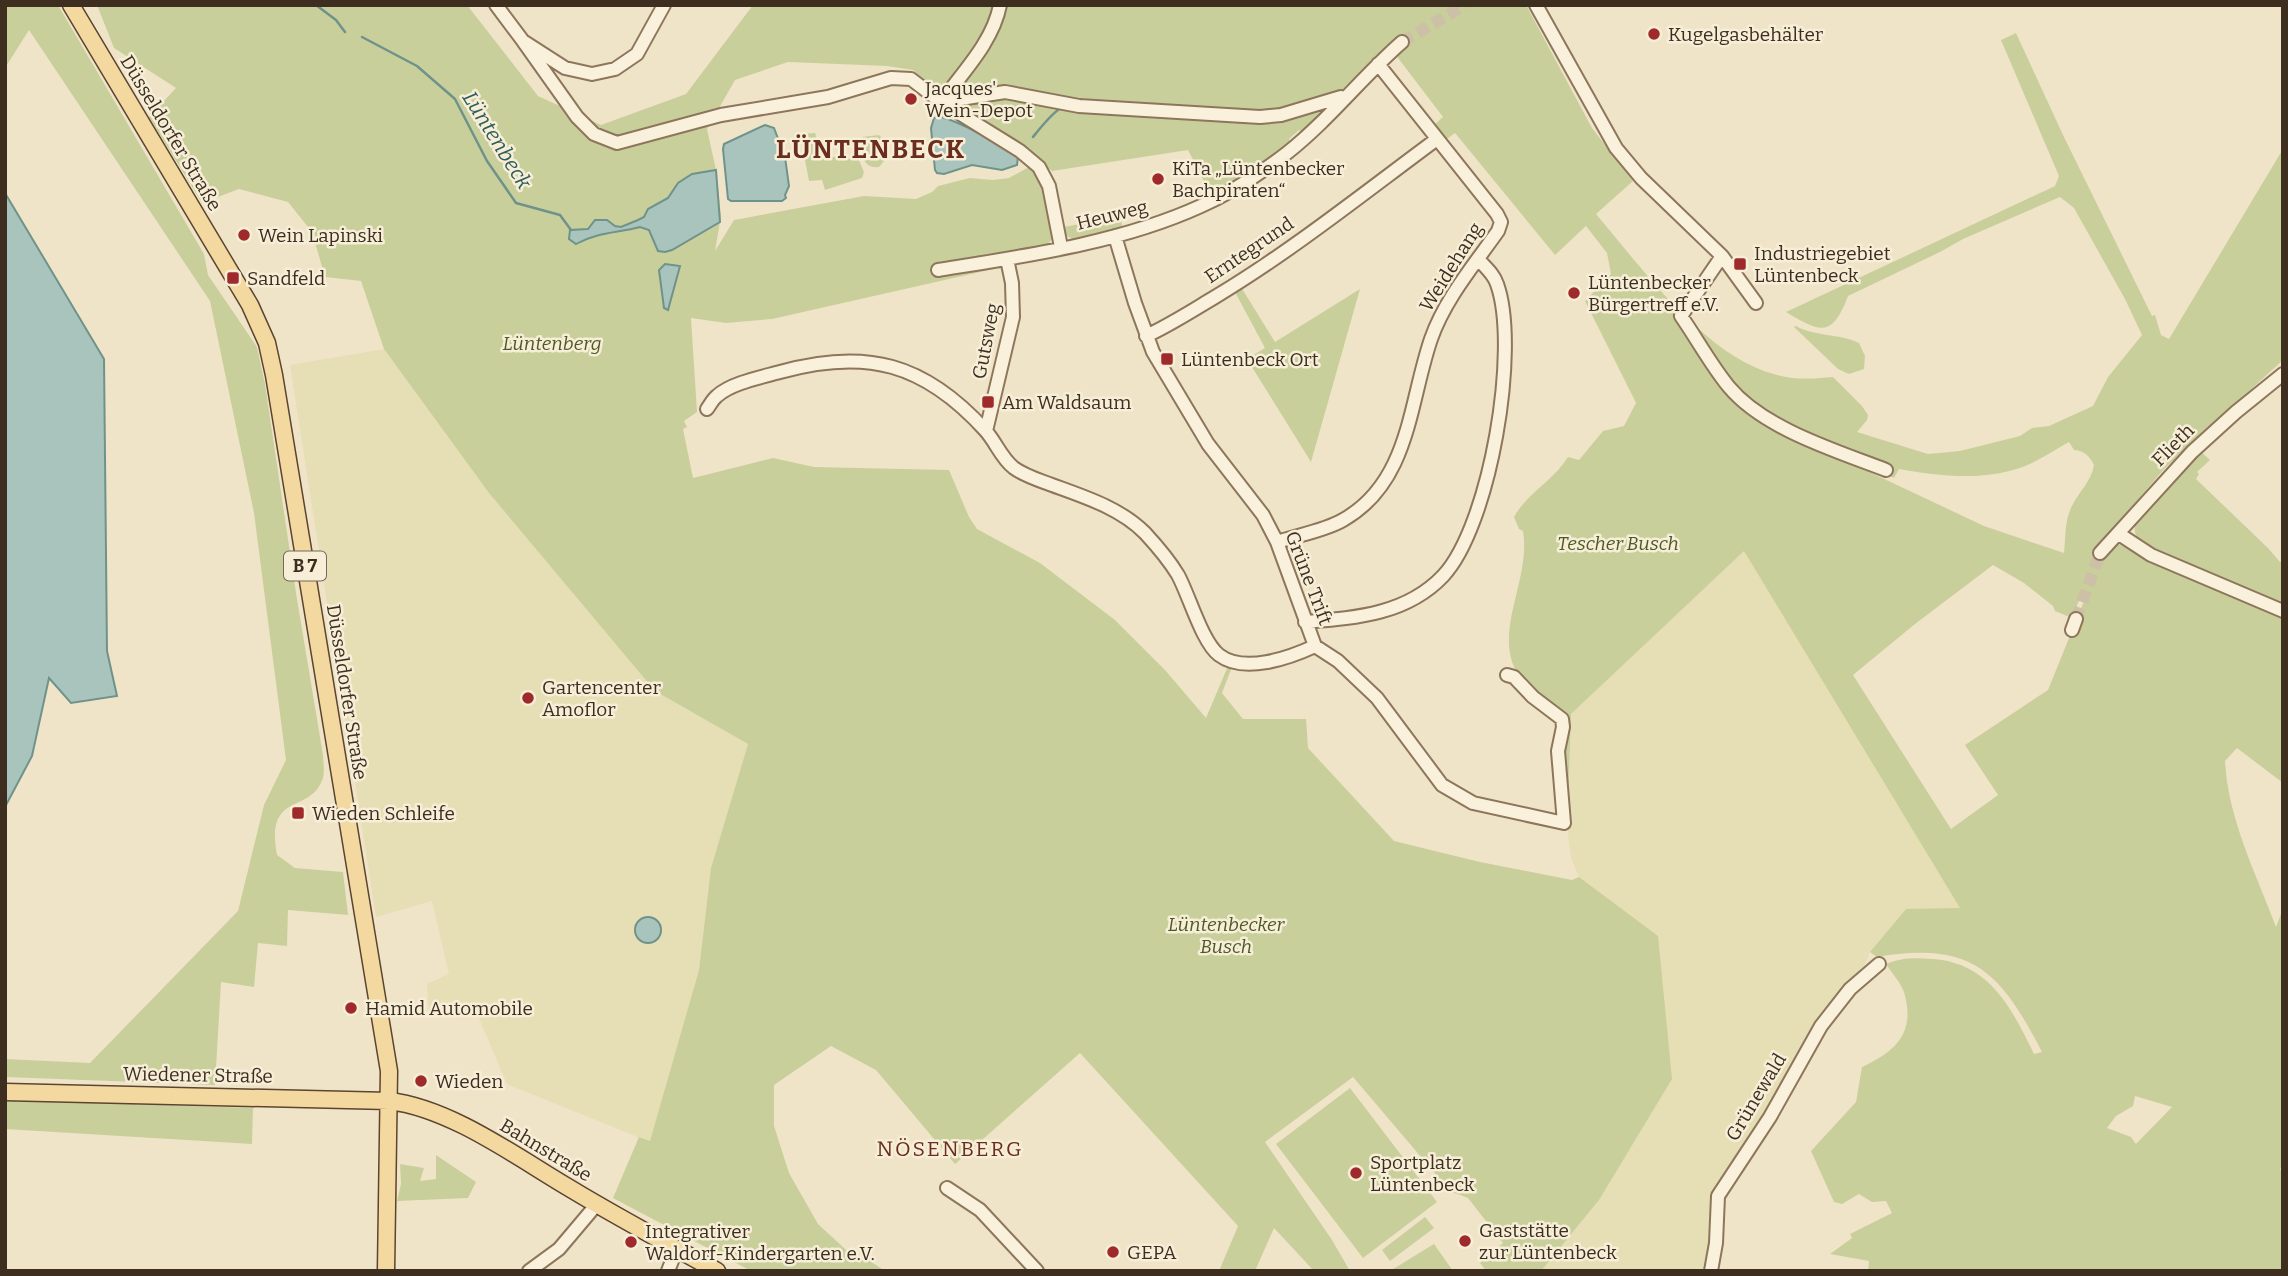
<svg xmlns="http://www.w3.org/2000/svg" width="2288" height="1276" viewBox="0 0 2288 1276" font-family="Bitter,serif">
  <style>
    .farmland { fill: #e6deb5 }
    .green { fill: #c9cf9b; fill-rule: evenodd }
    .water { fill: #a9c4bc; stroke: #6f938a; stroke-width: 2 }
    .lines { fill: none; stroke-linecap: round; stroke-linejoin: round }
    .stream { stroke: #6f938a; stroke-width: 2.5 }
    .minor-tunnel { stroke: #ccc0a6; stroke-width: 12; stroke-dasharray: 12 6; stroke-linecap: butt }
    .minor-casing { stroke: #8d765c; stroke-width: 16 }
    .major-casing { stroke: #5b4430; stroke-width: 19 }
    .minor { stroke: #faf1dc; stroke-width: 12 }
    .major { stroke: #f3d9a0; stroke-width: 16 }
    .poi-dot { fill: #9e2a2b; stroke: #f7eed8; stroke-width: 2.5 }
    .labels { text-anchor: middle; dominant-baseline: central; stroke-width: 5; stroke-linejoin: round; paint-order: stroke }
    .shield { fill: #f7eed8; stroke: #756857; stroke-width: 2 }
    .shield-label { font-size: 18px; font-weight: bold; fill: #3d2e20 }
    .poi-label { font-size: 19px; fill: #3d2e20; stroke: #f7eed8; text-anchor: start }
    .street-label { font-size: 19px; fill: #3d2e20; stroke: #f7eed8 }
    .park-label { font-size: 19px; font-style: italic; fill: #4d5a26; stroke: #f7eed8 }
    .water-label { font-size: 21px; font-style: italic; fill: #2f5d5a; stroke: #f7eed8 }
    .neighbourhood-label { font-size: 21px; letter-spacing: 2px; fill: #6b2e1e; stroke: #f7eed8 }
    .district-label { font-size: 26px; font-weight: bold; letter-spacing: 2px; fill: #6b2e1e; stroke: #f7eed8 }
  </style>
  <rect width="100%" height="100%" fill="#f0e4c8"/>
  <path class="farmland" d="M384,349l105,144 166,198 93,53 -37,124 -12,102 -49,172 -143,-58 -31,-73 -47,1 -2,-28 22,-10 -17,-73 -56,16 -86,-552z
    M1744,550l217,359h-55l-36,43 -5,12 -150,232 -3,45 -5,30h-166l58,-71 59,-263 -79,-60 -8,-20 -3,-22 3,-121z"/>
  <path class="green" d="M5,5h53l146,249 4,21 49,72 8,37 31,209 27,162c0,7 2,16 0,23 -12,37 -58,12 -46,77l18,13 48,4 5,43 -60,-5 -1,36 -29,-3 -4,44 -33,-5 -6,103 -210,-8v-18l85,4 148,-152 26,-106 22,-45 -32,-247 -44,-212 -181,-271 -24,38z
    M97,5h370l71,91 63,29 85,-31 67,-89h773l66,123 41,53 -37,33c45,53 109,142 178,160 19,6 39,5 59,3l29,29 6,9 -1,5 -10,12 71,22 32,-3 60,-15 12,-8 17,-2 44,-20 15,-29 34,-42 -17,-36 -51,-91 -14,-11 -97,42 -23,13 -92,44c-16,42 -27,37 -62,16l269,-126 4,-10 -58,-136 15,-7 47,102 89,181 3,-1 6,20 8,4 114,-190v211l-119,109 -57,67 11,8 165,72v167l-46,-35 -12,13c3,58 31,112 51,166l7,-18v258l-3,2 3,6v96h-415l1,-10 -39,-7 22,-16 -2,-4 42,-21 -6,-12 -14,1 -13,-8 -17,10 -8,-2 -23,-51 45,-49 6,-35c34,-16 54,-34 42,-75 -3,-9 -13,-20 -18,-28 17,-7 29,-6 47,-5 57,4 79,50 101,95l8,-2c-42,-81 -70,-111 -165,-95l-7,-5 36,-43 54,-1 -216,-357 -173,163 -3,94 -7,-57 5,-23c-17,-17 -39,-35 -50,-57 -22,-42 15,-92 7,-140l-4,-2 -5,-12c13,-24 39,-36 54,-60l11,3 24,-29 21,-5 12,-23 -51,-102 26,-27 -4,-21 -21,-27 -31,29 -100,-122 -12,9 -11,-15 11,-10 -48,-63 -28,14 -20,19 -9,6 -73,21 -325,-20 -27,-24 -26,-4 -99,-4 -53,18 -28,49 9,41 5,46 -6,35 19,-31 130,-24 52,3 16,-7 6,-6 32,-8 23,2 16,-2 22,-12c15,22 19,46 22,72l-6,7 -105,24 -3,-13 4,18 55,-8 4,4 -4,-2 -226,51 -46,4 -35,-5 6,94 -13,9 3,6 -4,2 10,49 80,-20 41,9 135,3 20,47 8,12 63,34 75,57 50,50 41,48 22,-52 4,1 -10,26 21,26h63l2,29 86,93 86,21 92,18 7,-3 79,59 14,143 -73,121 -58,71h-55l-6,-8 23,-20 -35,-45 -18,-7 -97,-114 -88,65 67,98 18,31h-36l-40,-43 -19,43h-36l19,-45 -158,-173 -125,111 -79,-94 -45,-24 -57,39v41l15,47 29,51 39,36 10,-1 18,12h-134l-138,-73 26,-61 11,4 49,-171 12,-102 37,-124 -93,-53 -166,-198 -105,-144 -23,-68 -36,-4 -13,-45 -24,-30 -49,-13 -37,14 -53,-86 27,-29 -62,-40zM2069,442l5,8c11,1 15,6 20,15 -3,17 -14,25 -21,39 -9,16 -7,32 -9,49l-80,-27 -176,-83 47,17 39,18 5,-9c40,7 80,12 121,-1 17,-6 33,-17 49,-26zM1993,565l31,18 29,23 2,5 17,7 8,-20 4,3 -36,89 -83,55 33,50 -47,34 -98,-154 62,-51zM2135,1096l37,11 -36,37 -5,-7 -24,-9 9,-12 17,-10z
    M1004,96l241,24 80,-14 2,2 -24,26 -4,-4 -10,9 2,4 -79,54 -24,-47 -136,21 -16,-13 -78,-51 3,-3z
    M815,133c2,5 3,13 7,17 8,9 25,10 36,8l6,14 -2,6 -37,12 -3,-10 -13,1 -9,-47z
    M879,135l3,3 2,23 -5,6c-18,2 -17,-15 -18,-28l1,-2z
    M1120,217l3,12 -46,10h-5l-8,-5 -1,-7z
    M1241,287l34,55 85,-53 -49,173 -64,-103 18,-11 -30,-56z
    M1796,326c20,11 42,7 63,17l6,13 -1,13 -15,5 -11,-5 -44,-42z
    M2200,451l10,9 -13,12 2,2 -3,5 72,69 12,14 3,-2v49l-140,-63c-8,-9 -10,-15 -7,-26z
    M1350,1088l87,114 -74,56 -87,-114z
    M5,1100l248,8 -1,36 -247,-15z
    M436,1155l40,27 -8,16 -71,3 4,-17 -1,-20 24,4 -4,13 16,-2z
    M1425,1217l9,11 -44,33 -8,-11z
    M1434,1244l19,27h-63l39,-24z"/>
  <path class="water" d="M939,116c29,9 54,25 79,41l-1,8 -15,5 -30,-5 -28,9 -7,-1 -2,-3 -4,-42 3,-10z
    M765,125l9,3 11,29 4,29 -4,9 1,3 -4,3h-51l-3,-2 -5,-50 1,-5z
    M716,170l4,52 -48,28 -7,2 -7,-1 -9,-21 -9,-3c-22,6 -43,5 -64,17l-7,-5 1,-9 18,-1 7,-9h12l8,6 6,1 17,-7 6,-3 4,-8 20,-11 10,-15 14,-9z
    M5,193l99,166 3,292 10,45 -46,7 -22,-25 -17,78 -27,51z
    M665,264l15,2 -12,44 -4,-2 -5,-38z
    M635 930a13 13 0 1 1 26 0a13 13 0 1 1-26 0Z"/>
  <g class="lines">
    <path class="stream" d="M316,5l20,15 9,12
      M362,37l55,29 38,33 32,62 29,42 44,12 11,15
      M1085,112l38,3
      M1165,117l73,5
      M1033,137c8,-10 19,-24 28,-29"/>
    <path class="minor-tunnel" d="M1402,42l63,-37
      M2076,619l24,-66"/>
    <g class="minor-casing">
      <path id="minor" d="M496,5l27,36 42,27 27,6 23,-5 22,-15 27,-49
        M1536,5l80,143 25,30 81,78 34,47
        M523,41l54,76 17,17 23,9 104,-28 107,-18 63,-19 20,1 30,23 79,49 19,16 10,19 12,61
        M941,102l64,-10 74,14 181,11 21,-2 60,-18
        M941,102c21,-29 52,-60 59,-97
        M1115,236l20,67 18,49 55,92 55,71 14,27 38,104 23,15 39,37 65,87 31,18 91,20 -6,-72 5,-24 -1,-8 -29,-22 -19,-20 -7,-2
        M1722,256l-41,60c16,23 30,49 48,71 35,42 108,64 157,83
        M938,270c87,-14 182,-27 263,-64 30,-13 60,-33 86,-53 42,-33 75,-76 115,-111
        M1146,336c24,-11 47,-26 69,-39 78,-47 149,-104 222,-158
        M707,409c3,-4 6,-10 10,-13 14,-13 45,-19 63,-24 86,-24 144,-9 205,58 11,12 16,28 29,38 11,8 25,12 38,17 33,12 68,23 93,48 12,13 24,27 33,42 11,20 24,67 41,80 25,19 70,3 96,-9
        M986,431l27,-114 -1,-34 -5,-24
        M2119,534l32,21 132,56
        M1277,542c21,-7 47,-11 66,-22 67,-38 66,-117 88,-181 14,-40 43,-74 67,-108l3,-9 -4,-8 -119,-150
        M2100,553l92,-101 44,-40 47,-38
        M1305,622c49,-4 101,-7 138,-46 47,-50 77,-228 54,-292 -3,-10 -12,-17 -19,-25
        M2072,630l4,-11
        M947,1188l33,22 57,61
        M529,1271l30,-22 38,-45
        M668,1271l9,-23
        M1711,1271l5,-28 2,-47 52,-79 51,-91 29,-37 29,-25"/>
    </g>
    <g class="major-casing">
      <path id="major" d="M71,5l179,300 17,38 7,32 115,696 -3,200
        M5,1092l384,9c62,7 129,57 182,88 48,29 97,55 146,82"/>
    </g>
    <use href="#minor" class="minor"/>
    <use href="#major" class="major"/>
  </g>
  <g class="poi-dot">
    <circle cx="1654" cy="34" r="7"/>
    <circle cx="911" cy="99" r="7"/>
    <circle cx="1158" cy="179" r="7"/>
    <circle cx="244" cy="235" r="7"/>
    <rect x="1733" y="257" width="14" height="14" rx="3.5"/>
    <rect x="226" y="271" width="14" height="14" rx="3.5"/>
    <circle cx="1574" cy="293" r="7"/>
    <rect x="1160" y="352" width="14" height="14" rx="3.5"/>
    <rect x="981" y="395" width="14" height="14" rx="3.5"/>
    <circle cx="528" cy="698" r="7"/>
    <rect x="291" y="806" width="14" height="14" rx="3.5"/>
    <circle cx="351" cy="1008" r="7"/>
    <circle cx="421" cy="1081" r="7"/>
    <circle cx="1356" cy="1173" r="7"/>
    <circle cx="1465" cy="1241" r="7"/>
    <circle cx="631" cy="1242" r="7"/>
    <circle cx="1113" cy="1252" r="7"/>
  </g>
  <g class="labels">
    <rect class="shield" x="284" y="551.5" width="42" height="29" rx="5"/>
    <g class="shield-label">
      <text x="305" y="566">B 7</text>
    </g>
    <g class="poi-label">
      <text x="1668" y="34">Kugelgasbehälter</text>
      <text x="925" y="88">Jacques'<tspan x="925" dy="22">Wein-Depot</tspan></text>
      <text x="1172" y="168">KiTa „Lüntenbecker<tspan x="1172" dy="22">Bachpiraten“</tspan></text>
      <text x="258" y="235">Wein Lapinski</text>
      <text x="1754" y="253">Industriegebiet<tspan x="1754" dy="22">Lüntenbeck</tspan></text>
      <text x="247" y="278">Sandfeld</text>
      <text x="1588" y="282">Lüntenbecker<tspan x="1588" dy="22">Bürgertreff e.V.</tspan></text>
      <text x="1181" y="359">Lüntenbeck Ort</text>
      <text x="1002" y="402">Am Waldsaum</text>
      <text x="542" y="687">Gartencenter<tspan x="542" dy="22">Amoflor</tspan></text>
      <text x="312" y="813">Wieden Schleife</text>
      <text x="365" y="1008">Hamid Automobile</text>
      <text x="435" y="1081">Wieden</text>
      <text x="1370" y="1162">Sportplatz<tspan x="1370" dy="22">Lüntenbeck</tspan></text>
      <text x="1479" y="1230">Gaststätte<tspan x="1479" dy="22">zur Lüntenbeck</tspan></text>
      <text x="645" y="1231">Integrativer<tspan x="645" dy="22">Waldorf-Kindergarten e.V.</tspan></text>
      <text x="1127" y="1252">GEPA</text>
    </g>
    <g class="street-label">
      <text transform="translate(171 133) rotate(59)">Düsseldorfer Straße</text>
      <text transform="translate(1112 215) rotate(-14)">Heuweg</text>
      <text transform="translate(1249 250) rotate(-34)">Erntegrund</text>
      <text transform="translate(1451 267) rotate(-58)">Weidehang</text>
      <text transform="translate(986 341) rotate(-79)">Gutsweg</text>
      <text transform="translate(2173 445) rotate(-45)">Flieth</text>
      <text transform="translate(1309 578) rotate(69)">Grüne Trift</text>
      <text transform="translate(347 692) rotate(81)">Düsseldorfer Straße</text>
      <text transform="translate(198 1075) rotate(1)">Wiedener Straße</text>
      <text transform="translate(1756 1097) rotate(-59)">Grünewald</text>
      <text transform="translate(546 1150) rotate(31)">Bahnstraße</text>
    </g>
    <g class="park-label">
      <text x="552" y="343">Lüntenberg</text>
      <text x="1618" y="543">Tescher Busch</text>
      <text x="1226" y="924">Lüntenbecker<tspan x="1226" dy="22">Busch</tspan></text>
    </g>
    <g class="water-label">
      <text transform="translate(497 140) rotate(58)">Lüntenbeck</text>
    </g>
    <g class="neighbourhood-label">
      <text x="950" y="1149">NÖSENBERG</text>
    </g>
    <g class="district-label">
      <text x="871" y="149">LÜNTENBECK</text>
    </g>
  </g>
  <rect width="2288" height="1276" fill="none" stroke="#3d2e20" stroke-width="14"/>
</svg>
